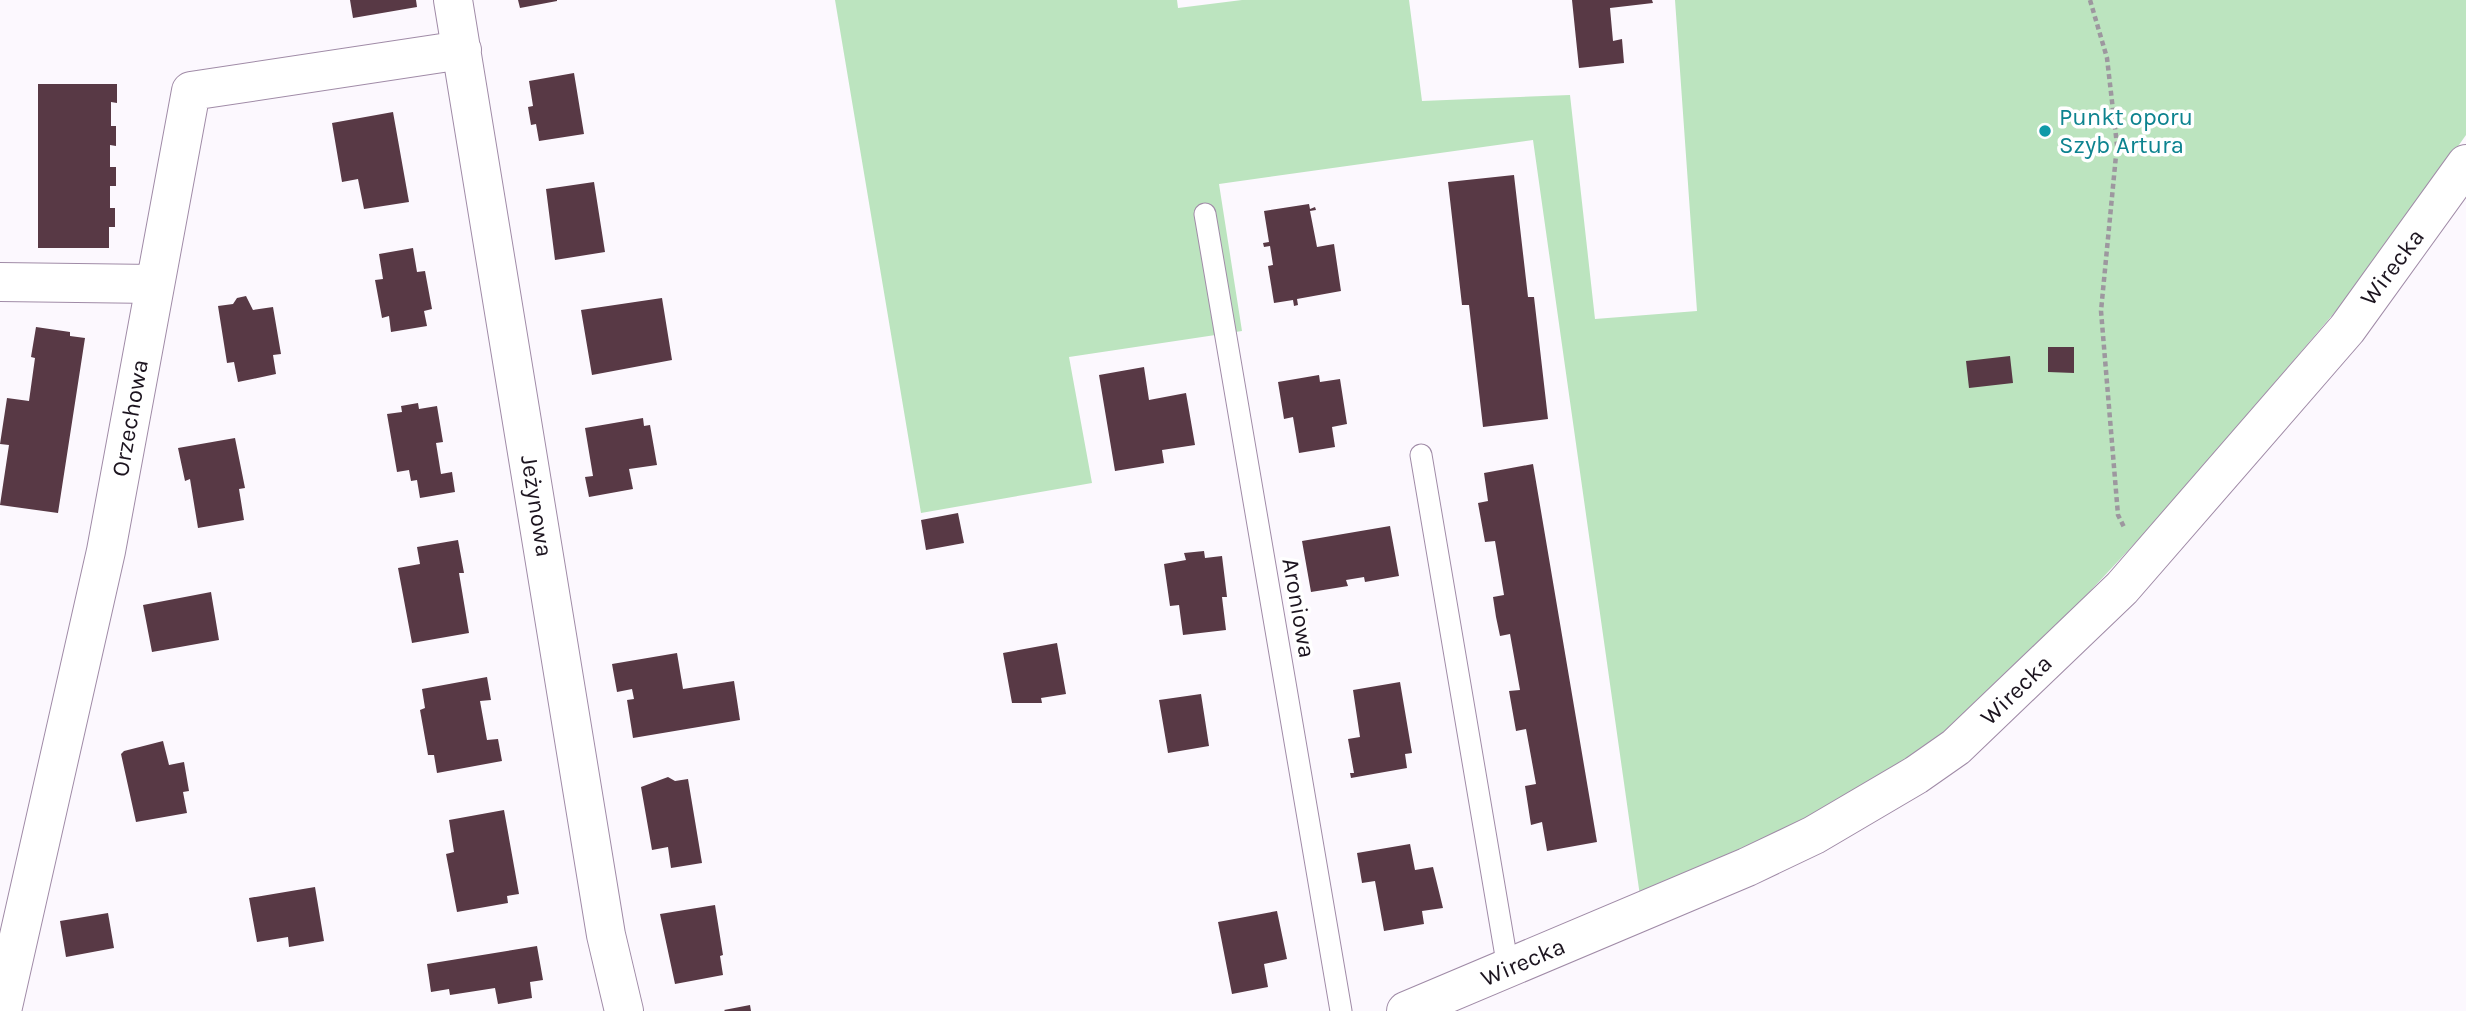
<svg xmlns="http://www.w3.org/2000/svg" width="2466" height="1011" viewBox="0 0 2466 1011" font-family="Karla,sans-serif">
  <style>
    .green { fill: #bce4bf }
    .building { fill: #583945 }
    .lines { fill: none; stroke-linecap: round; stroke-linejoin: round }
    .service-casing { stroke: #a08ba7; stroke-width: 23 }
    .minor-casing { stroke: #a08ba7; stroke-width: 40 }
    .path { stroke: #9d979f; stroke-width: 4.5; stroke-dasharray: 5 3.5; stroke-linecap: butt }
    .service { stroke: #fff; stroke-width: 21 }
    .minor { stroke: #fff; stroke-width: 38 }
    .culture-dot { fill: #0f9aa8; stroke: #fff; stroke-width: 2.5 }
    .labels { text-anchor: middle; dominant-baseline: central; stroke-width: 7; stroke-linejoin: round; paint-order: stroke }
    .culture-label { font-size: 24px; fill: #0d838f; stroke: #fff; text-anchor: start }
    .street-label { font-size: 24px; fill: #1c141f; stroke: #fff }
  </style>
  <rect width="100%" height="100%" fill="#fcf8fe"/>
  <path class="green" d="M835,0h342l1,8 64,-8h167l13,101 148,-6 25,224 102,-8 -22,-311h791v135l-97,137 -204,239 -144,154 -74,72 -188,108 -119,51 -107,-756 -314,44 23,147 -173,26 23,126 -171,30z"/>
  <path class="building" d="M350,0h66l1,7 -64,11z
    M518,0h39v1l-37,7z
    M1572,0h80l1,3 -43,5 3,33 9,-2 2,24 -45,5z
    M574,73l10,61 -45,7 -3,-17 -5,1 -3,-18 5,-1 -4,-25z
    M38,84h79v19l-6,-1v24h5v20l-6,-1v22h6v19h-6v22h5v19h-6v21h-71z
    M393,112l16,90 -45,7 -6,-30 -16,3 -10,-59z
    M1514,175l14,122h6l14,122 -65,8 -14,-122h-7l-14,-123z
    M594,182l11,70 -50,8 -9,-71z
    M1309,204l1,5 5,-2 1,3 -6,1 7,36 17,-3 7,47 -44,8 1,6 -4,1 -1,-6 -19,3 -6,-37 5,-1 -3,-19 -6,1 -1,-4 6,-1 -5,-31z
    M413,248l4,24 8,-1 7,38 -8,2 3,15 -36,6 -2,-16 -7,2 -7,-38 8,-1 -4,-25z
    M246,296l7,14 20,-3 8,47 -8,1 3,19 -38,8 -4,-20 -7,1 -9,-57 15,-2 4,-6z
    M662,298l10,62 -80,15 -11,-65z
    M36,327l34,5v4l15,2 -27,175 -58,-8 9,-60 -9,-1 7,-46 22,3 6,-43 -4,-1z
    M2048,347h26v26l-26,-1z
    M2010,356l3,27 -44,5 -3,-27z
    M1144,367l5,33 37,-7 9,52 -33,5 2,13 -49,8 -16,-96z
    M1319,375l1,7 20,-3 7,45 -15,3 3,20 -36,6 -6,-36 -9,2 -6,-37z
    M418,403l1,6 18,-3 6,36 -7,1 5,31 11,-2 3,20 -35,6 -3,-18 -6,1 -2,-11 -12,2 -10,-58 15,-2 -1,-6z
    M643,418l1,8 6,-1 7,40 -28,4 4,20 -44,8 -4,-20 8,-1 -8,-48z
    M235,438l10,50 -6,1 5,31 -46,8 -8,-49 -5,2 -7,-33z
    M1533,464l64,378 -50,9 -5,-29 -11,3 -6,-39 11,-2 -10,-55 -10,2 -7,-40 11,-1 -10,-56 -10,2 -4,-19 -3,-20 11,-2 -9,-54 -10,1 -7,-39 10,-2 -4,-28z
    M958,513l6,30 -38,7 -5,-30z
    M1390,526l9,50 -34,6 -1,-5 -18,3 2,6 -37,6 -9,-51z
    M458,540l6,33h-5l10,60 -57,10 -14,-75 22,-4 -3,-17z
    M1204,551l1,7 17,-2 5,41h-5l4,33 -43,5 -4,-30 -9,1 -6,-42 22,-4 -2,-7z
    M211,592l8,48 -67,12 -9,-47z
    M1057,643l9,51 -25,4 1,5h-30l-9,-50z
    M677,653l6,36 51,-8 6,39 -107,18 -6,-38 7,-1 -2,-10 -15,3 -5,-28z
    M487,677l4,23 -11,1 7,39 11,-1 4,22 -65,12 -3,-18h-6l-8,-45 5,-2 -3,-19z
    M1400,682l12,71 -7,1 2,14 -56,10 -1,-5h4l-6,-34 12,-2 -7,-47z
    M1201,694l8,52 -41,7 -9,-53z
    M163,741l6,24 15,-3 5,29 -6,1 4,21 -51,9 -15,-68 3,-3z
    M668,777l7,4 13,-2 14,84 -31,5 -3,-21 -16,3 -11,-63z
    M504,810l15,84 -12,2 1,7 -51,9 -11,-58 8,-2 -5,-32z
    M1410,844l5,26 18,-3 10,41 -21,3 2,13 -40,7 -9,-50 -13,2 -5,-30z
    M315,887l9,54 -35,6 -1,-10 -31,5 -8,-44z
    M715,905l8,50 -3,1 3,19 -48,9 -15,-70z
    M1277,911l10,48 -23,5 4,23 -36,7 -14,-72z
    M108,913l6,35 -48,9 -6,-36z
    M537,946l6,34 -13,2 2,16 -34,6 -3,-16 -45,7 -1,-6 -18,3 -4,-28z
    M750,1005l1,6h-26l-1,-1z"/>
  <g class="lines">
    <g class="service-casing">
      <path id="service" d="M1205,214l136,797
        M1421,455l87,513"/>
    </g>
    <g class="minor-casing">
      <path id="minor" d="M453,0l153,935 18,76
        M0,282l154,2
        M2,1011l104,-460 85,-460 271,-41
        M1406,1011l341,-144 67,-32 102,-60 40,-28 166,-159 225,-259 119,-165"/>
    </g>
    <path class="path" d="M2090,0l17,58 10,87 -16,166 17,204 6,12"/>
    <use href="#service" class="service"/>
    <use href="#minor" class="minor"/>
  </g>
  <circle class="culture-dot" cx="2045" cy="131" r="7"/>
  <g class="labels">
    <g class="culture-label">
      <text x="2059" y="117">Punkt oporu<tspan x="2059" dy="28">Szyb Artura</tspan></text>
    </g>
    <g class="street-label">
      <text transform="translate(2392 267) rotate(-53)">Wirecka</text>
      <text transform="translate(130 418) rotate(-80)">Orzechowa</text>
      <text transform="translate(537 506) rotate(81)">Jeżynowa</text>
      <text transform="translate(1299 608) rotate(80)">Aroniowa</text>
      <text transform="translate(2016 690) rotate(-44)">Wirecka</text>
      <text transform="translate(1523 962) rotate(-23)">Wirecka</text>
    </g>
  </g>
</svg>
